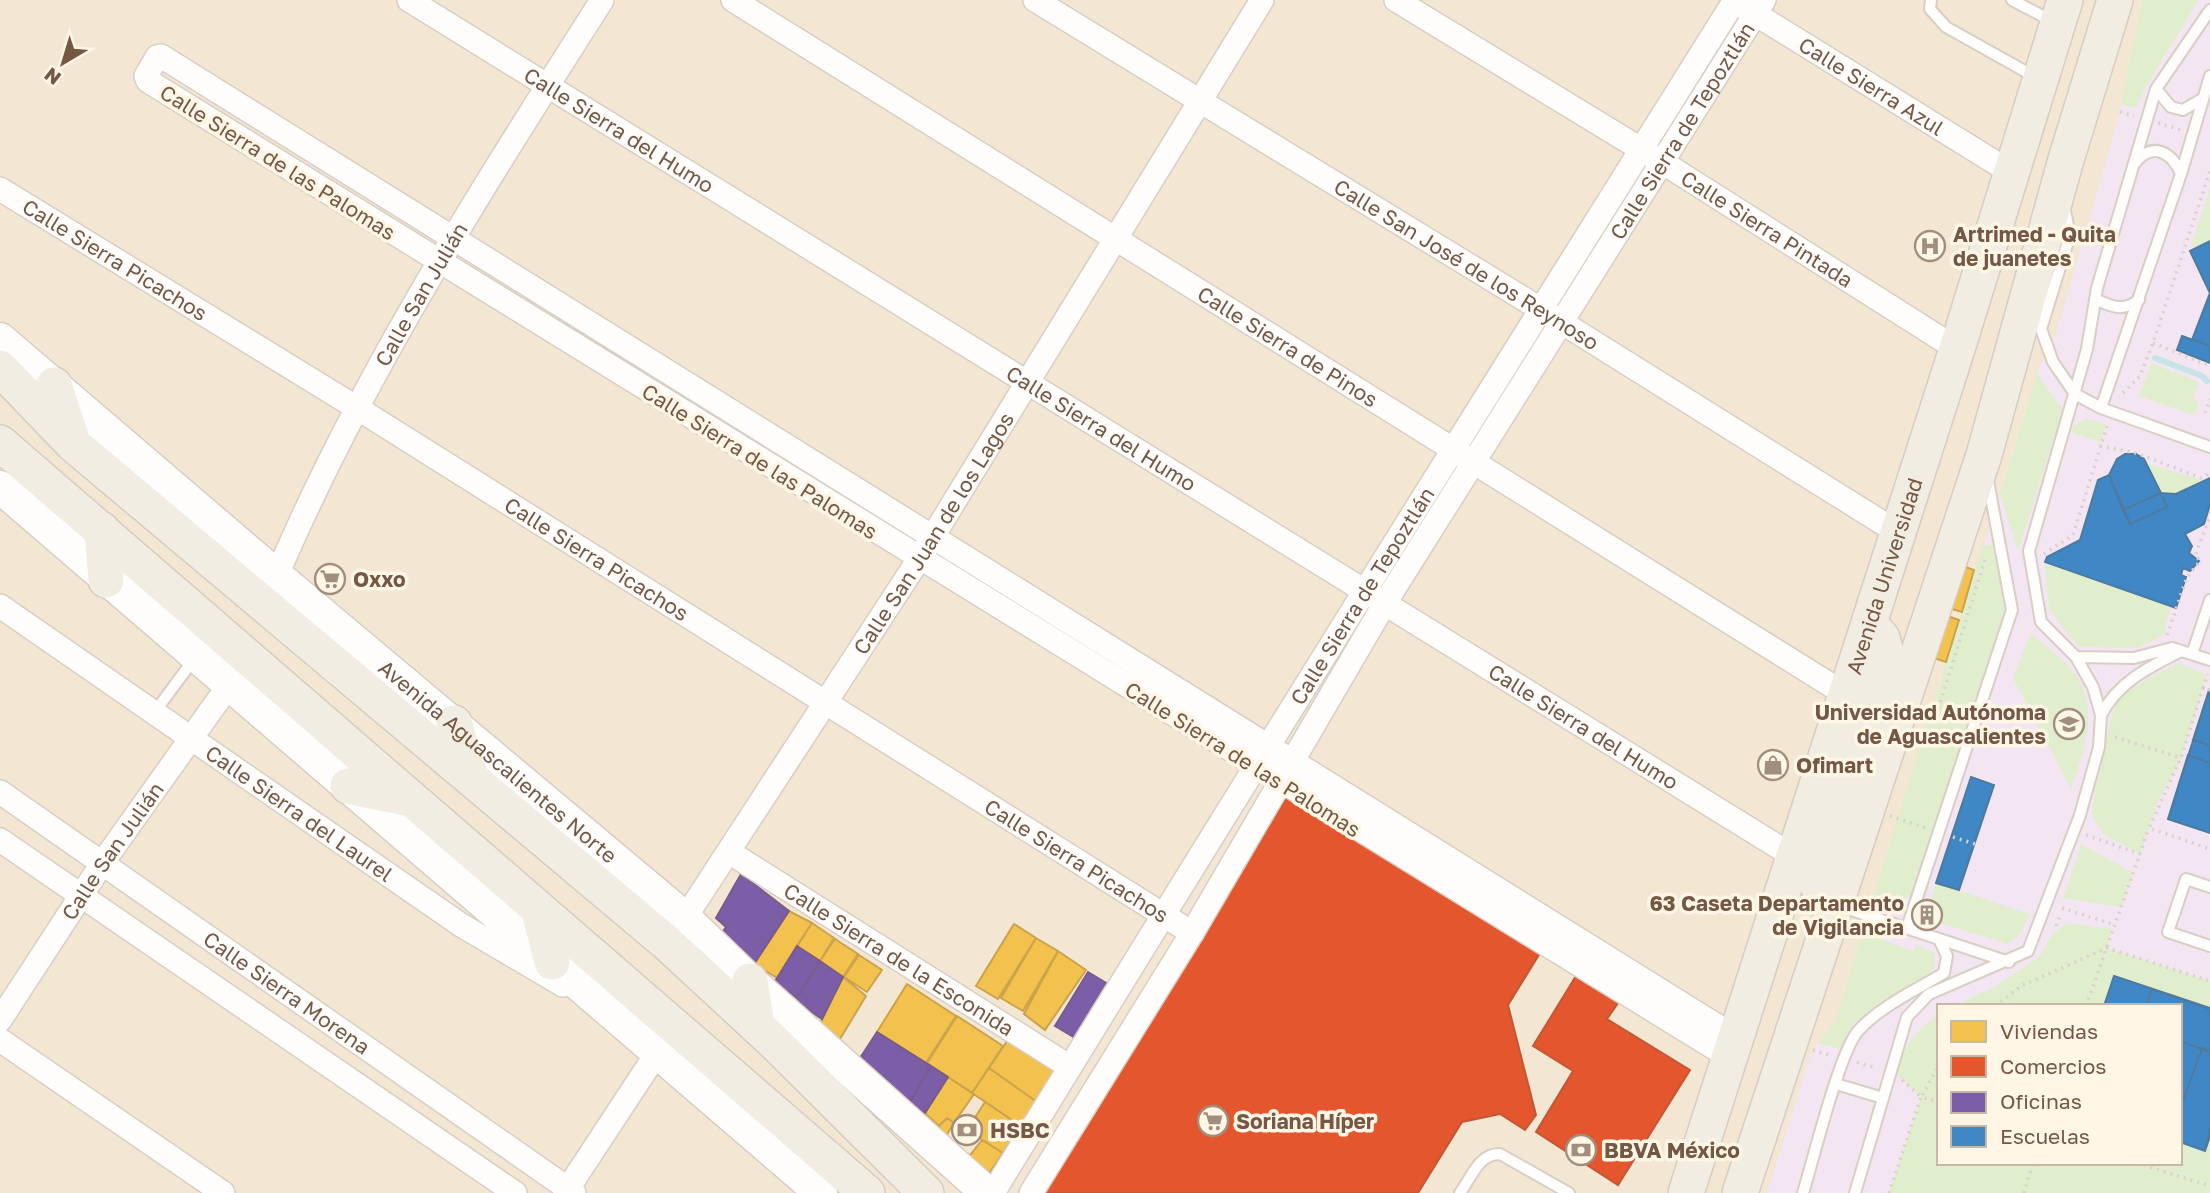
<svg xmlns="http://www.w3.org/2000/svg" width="2210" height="1193" viewBox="0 0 2210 1193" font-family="'Golos Text',sans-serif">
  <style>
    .residential { fill: #f3e7d4; fill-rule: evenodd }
    .education { fill: #f3e5f1; fill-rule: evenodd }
    .green { fill: #e0eece }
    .homes { fill: #f2c14e; stroke: #cca24b; stroke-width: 2 }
    .shops { fill: #e4572e; stroke: #c35735; stroke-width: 2 }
    .offices { fill: #7b5ea7; stroke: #795c89; stroke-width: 2 }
    .schools { fill: #3f88c5; stroke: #4f7a9e; stroke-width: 2 }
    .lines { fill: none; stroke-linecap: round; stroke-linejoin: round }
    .stream { stroke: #c6e4e7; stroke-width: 6 }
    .lane-casing { stroke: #d8cec3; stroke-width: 14 }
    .street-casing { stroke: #d8cec3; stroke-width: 26 }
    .secondary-casing { stroke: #d7cdc2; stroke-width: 35 }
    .primary-casing { stroke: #d5ccc2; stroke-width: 38 }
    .path { stroke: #d9d1ca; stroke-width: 3.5; stroke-dasharray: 2 5; stroke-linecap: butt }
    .lane { stroke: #fefdfb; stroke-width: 10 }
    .street { stroke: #fefdfb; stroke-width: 23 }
    .secondary { stroke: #fefdfb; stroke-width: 32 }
    .primary { stroke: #f2ede2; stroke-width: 35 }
    .labels { text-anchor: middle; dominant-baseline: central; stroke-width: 7; stroke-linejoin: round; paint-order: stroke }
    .street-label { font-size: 21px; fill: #755844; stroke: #fff6e6 }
    .poi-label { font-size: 21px; font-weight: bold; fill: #755844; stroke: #fff6e6; text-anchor: start }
  </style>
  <rect width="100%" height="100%" fill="#f7f1e5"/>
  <path class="residential" d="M0,0h2210v1193h-2210zM1939,1006h241v157h-241z"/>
  <path class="education" d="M2142,0h68v1193h-443l45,-143 24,-30 201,-646 19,-40 64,-222zM1939,1006h241v157h-241z"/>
  <path class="green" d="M2142,0h56c-20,37 -45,70 -62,108l-15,-4z
    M2210,188v53l-14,7 -5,-2z
    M2151,363l48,19 -6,17 6,3 -5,13 -55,-19z
    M2037,374l26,36 -45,141 -18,-57z
    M2087,419l19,5 -6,18 -29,-10 2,-6z
    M2146,463l57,18 -27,13 -15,-1z
    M1983,545h10l12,68 -93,282 -17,12 -24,-4z
    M2045,562l126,44 -8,30 -26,12 -59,-1 -29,-38z
    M2031,633c14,13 37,29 47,45 21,36 5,75 -7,111l-58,-111z
    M2179,663l28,12 -26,83 -24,46 -17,50 -37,-20 -12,-21c5,-20 19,-103 27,-112 16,-18 40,-27 61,-38z
    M2081,844l52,29 -12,34 -58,-9z
    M1936,883l94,31 -11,21 -11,9 -77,-24 2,-7 -6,-2z
    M2067,923l46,6 -6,19 103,33v212h-321l32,-96 -24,-22c4,-28 20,-44 42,-62v150h241v-157h-226l42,-20 44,-30 11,-21z
    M1867,934l46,17 2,-7 20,9v16l-81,54 -6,7 -6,20 -24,-7 18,-23 23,-78z"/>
  <path class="homes" d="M1963,566l11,4 -12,42 -13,-4z
    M1947,616l12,4 -13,42 -12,-4z
    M789,911l23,12 -35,55 -23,-14z
    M812,923l22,15 -14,23 -23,-15z
    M1014,924l22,14 -38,61 -22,-13z
    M1036,938l22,13 -35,60 -22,-13z
    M835,939l23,15 -15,23 -23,-16z
    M1058,951l28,19 -41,60 -21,-16z
    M859,955l23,15 -15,22 -23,-15z
    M843,977l23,19 -29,48 -19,-16z
    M907,984l49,32 -30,47 -49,-31z
    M957,1016l46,30 -31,47 -45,-30z
    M1008,1040l47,32 -18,30 -48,-34z
    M989,1068l48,34 -16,24 -49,-33z
    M948,1077l26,17 -20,29 -7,-5 -8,8 -14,-13z
    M985,1102l36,24 -18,27 -36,-23z
    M947,1118l7,5 -8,13 -10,-7z
    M982,1140l21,13 -15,22 -21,-16z"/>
  <path class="shops" d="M1287,797l253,156 -32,52 28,110 -11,15 -25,-16 -38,8 -44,71h-374z
    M1576,976l42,27 -11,16 83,51 -72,115 -82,-53 37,-61 -40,-25z"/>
  <path class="offices" d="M741,874l48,37 -35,53 -36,-26 8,-11 -10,-9z
    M797,946l23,15 -23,37 -23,-15z
    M820,961l23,16 -21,42 -27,-18z
    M1088,972l20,12 -33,54 -20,-12z
    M877,1032l54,34 -23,39 -44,-38 -4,-9z
    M931,1066l17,11 -23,36 -17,-8z"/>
  <path class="schools" d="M2210,241v52l-20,-42z
    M2210,293v53l-18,-6z
    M2182,336l28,10v17l-33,-13z
    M2125,454h11l8,5 17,34 -38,17 -14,-35 8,-16z
    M2109,475l21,49 37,-17 -6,-14 15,1 34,-16v27l-6,19 -19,10 7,12 -3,7 10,8 -9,10 -7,-3 -2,7 5,2 -10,31 -131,-46 2,-5 33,-17 18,-60z
    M2161,493l6,14 -37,17 -7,-14z
    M2209,690l1,1v54l-17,-5z
    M2208,694l2,1v138l-42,-14z
    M2188,755l22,8v70l-42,-14z
    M1971,777l23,8 -35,105 -23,-7z
    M1923,910l10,3 -2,7 -10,-3z
    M2114,976l96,32v120l-5,23 -25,-9v-136h-76z
    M2152,989l58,20v43l-30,-11v-35h-34z
    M2202,1048l8,3v85l-5,15 -25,-9v-45l4,1z"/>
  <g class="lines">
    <path class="stream" d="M2155,358l47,18 5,5"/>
    <g class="lane-casing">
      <path id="lane" d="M1931,0l-1,9 16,18 91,51
        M2012,0l40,21
        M2156,89l15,18 12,3 19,-11
        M2135,163c17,-22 37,-11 46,11
        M2064,206l6,29 -29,94 12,33 22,32 26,14 109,39
        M2095,299c18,8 27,13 44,1
        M2101,408l80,-234 29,-98
        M2192,654l18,-54
        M2076,657l58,1 38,-10 38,12
        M154,713l40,-54
        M2101,715c17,-33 48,-48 80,-64
        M2210,887l-24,-8 -18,53 42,14
        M1839,906l170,56
        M1907,928l105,-318 -24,-129
        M1836,1084l47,14
        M1460,1193c11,-15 19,-40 40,-39l69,39
        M1803,1193c10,-32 37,-144 56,-163 22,-24 57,-40 85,-57l3,-17 -8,-17
        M1855,1193l52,-176 22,-23 99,-43 52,-136 19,-68 2,-32 -8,-28 -17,-30 -35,-35 -12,-71 58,-202 10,-61 59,-199 54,-79"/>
    </g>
    <g class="street-casing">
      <g id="street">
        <path id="s1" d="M409,0l1384,856"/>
        <path id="s2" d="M733,0l1112,694"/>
        <path id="s3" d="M1035,0l507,310 355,222"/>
        <path id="s4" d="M1396,0l266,162 295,187"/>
        <path id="s5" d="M1744,7l268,166"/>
        <path id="s6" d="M0,189l357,219 835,525"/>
        <path id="s7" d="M271,589c87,-208 211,-400 331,-589"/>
        <path id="s8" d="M0,606l461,319 102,60"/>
        <path id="s9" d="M0,792l574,401"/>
        <path d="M0,840l515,353"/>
        <path id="s10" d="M729,852l341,215"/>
        <path id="s11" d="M685,918l234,-359 343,-559"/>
        <path id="s12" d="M0,1020l103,-158 126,-177"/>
        <path d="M0,1040l223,153"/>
        <path d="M1729,1057l-1581,-976 -2,-5 11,-19 4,-1 1574,981"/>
        <path d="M565,1193l92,-140"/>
        <path id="s13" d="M993,1193c244,-400 493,-796 742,-1193"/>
        <path id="s14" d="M1031,1193l161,-260 193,-330 379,-603"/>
      </g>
    </g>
    <g class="secondary-casing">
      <g id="secondary">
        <path id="s15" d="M0,339l277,237 408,342 65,63 237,212"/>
        <path d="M0,487l821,706"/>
      </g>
    </g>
    <g class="primary-casing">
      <g id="primary">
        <path d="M0,368l73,76 594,499 106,98 153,152"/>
        <path d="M54,385l17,52"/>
        <path d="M0,443l867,750"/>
        <path d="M102,530l4,50"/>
        <path d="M454,723l16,52"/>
        <path d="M348,786l58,12"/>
        <path d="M1835,905l-13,-12 -7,-13 70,-231 -3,-11 -12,-14"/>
        <path d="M539,911l13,51"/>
        <path d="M750,981l7,45"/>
        <path id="s16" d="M1686,1193l271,-844 108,-349"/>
        <path d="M1740,1193l244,-738 81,-292 50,-163"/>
      </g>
    </g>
    <path class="path" d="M2120,112l14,4
      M2158,123l23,7
      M2153,343l57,23
      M2123,393l17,-17 13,-33 57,-172
      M2205,413l5,-14
      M2100,446l36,7 65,25 9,-5
      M2044,554l29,-19 34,-109
      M2167,635l20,-58 13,-16 -5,-6 15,-38
      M2203,688l5,-14
      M2210,690l-7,-2 -22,70 -32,70 61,21
      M1926,714l12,-4 48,-154
      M2115,737l66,21
      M1890,816l36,12
      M2086,835l54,19
      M1953,837l22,7
      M2062,908l53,17
      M2056,926l4,-11
      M1995,1006l26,-20 86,-38 103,33
      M2086,1006l63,-178
      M1813,1050l16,5
      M1857,1062l19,6
      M1902,1080l19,17 18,-31
      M2137,1163l73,23
      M1889,1193l32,-96 18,5
      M2024,1193l9,-30"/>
    <use href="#lane" class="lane"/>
    <use href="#street" class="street"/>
    <use href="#secondary" class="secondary"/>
    <use href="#primary" class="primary"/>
  </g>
  <defs>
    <g id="hospital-ring" transform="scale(1.575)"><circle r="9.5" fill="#fff6e6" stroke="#a28e7c" stroke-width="1.5"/><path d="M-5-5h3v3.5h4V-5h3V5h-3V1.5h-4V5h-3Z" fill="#a28e7c"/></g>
    <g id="supermarket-ring" transform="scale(1.575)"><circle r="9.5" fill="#fff6e6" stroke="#a28e7c" stroke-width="1.5"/><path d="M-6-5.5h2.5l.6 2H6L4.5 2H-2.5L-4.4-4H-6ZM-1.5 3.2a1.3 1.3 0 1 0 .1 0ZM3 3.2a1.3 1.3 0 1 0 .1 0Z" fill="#a28e7c"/></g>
    <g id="university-ring" transform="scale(1.575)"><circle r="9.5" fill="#fff6e6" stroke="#a28e7c" stroke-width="1.5"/><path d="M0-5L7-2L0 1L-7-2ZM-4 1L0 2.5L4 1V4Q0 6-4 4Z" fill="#a28e7c"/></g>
    <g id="shop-ring" transform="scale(1.575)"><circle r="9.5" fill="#fff6e6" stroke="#a28e7c" stroke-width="1.5"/><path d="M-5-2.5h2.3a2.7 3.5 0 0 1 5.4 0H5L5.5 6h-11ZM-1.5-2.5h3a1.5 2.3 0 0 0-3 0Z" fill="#a28e7c"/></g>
    <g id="building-ring" transform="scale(1.575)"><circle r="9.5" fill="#fff6e6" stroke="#a28e7c" stroke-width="1.5"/><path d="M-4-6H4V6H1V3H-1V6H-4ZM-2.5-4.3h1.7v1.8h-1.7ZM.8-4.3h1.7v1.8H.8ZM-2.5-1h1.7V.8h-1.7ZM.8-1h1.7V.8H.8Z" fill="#a28e7c"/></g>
    <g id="bank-ring" transform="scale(1.575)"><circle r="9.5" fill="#fff6e6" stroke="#a28e7c" stroke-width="1.5"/><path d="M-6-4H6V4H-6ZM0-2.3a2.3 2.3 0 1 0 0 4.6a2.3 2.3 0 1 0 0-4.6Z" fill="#a28e7c"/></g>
  </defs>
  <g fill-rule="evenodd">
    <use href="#hospital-ring" x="1930" y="246"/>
    <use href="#supermarket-ring" x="330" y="579"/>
    <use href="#university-ring" x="2069" y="724"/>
    <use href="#shop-ring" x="1773" y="765"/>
    <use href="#building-ring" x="1927" y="915"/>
    <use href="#supermarket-ring" x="1213" y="1121"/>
    <use href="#bank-ring" x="967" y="1130"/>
    <use href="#bank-ring" x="1581" y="1150"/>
  </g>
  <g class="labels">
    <g class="street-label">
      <text stroke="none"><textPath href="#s5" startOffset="150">Calle Sierra Azul</textPath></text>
      <text stroke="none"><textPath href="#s1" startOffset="247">Calle Sierra del Humo</textPath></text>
      <text stroke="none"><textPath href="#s14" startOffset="1246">Calle Sierra de Tepoztlán</textPath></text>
      <text transform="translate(278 162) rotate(32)">Calle Sierra de las Palomas</text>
      <text stroke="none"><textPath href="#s4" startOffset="436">Calle Sierra Pintada</textPath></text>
      <text stroke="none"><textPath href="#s6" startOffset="135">Calle Sierra Picachos</textPath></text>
      <text stroke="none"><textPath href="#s3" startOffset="506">Calle San José de los Reynoso</textPath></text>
      <text stroke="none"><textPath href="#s7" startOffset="331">Calle San Julián</textPath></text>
      <text stroke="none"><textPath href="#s2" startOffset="654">Calle Sierra de Pinos</textPath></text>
      <text stroke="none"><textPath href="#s1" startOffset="814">Calle Sierra del Humo</textPath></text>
      <text transform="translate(760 461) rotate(32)">Calle Sierra de las Palomas</text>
      <text stroke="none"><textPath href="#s11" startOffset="458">Calle San Juan de los Lagos</textPath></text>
      <text stroke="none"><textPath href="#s6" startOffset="702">Calle Sierra Picachos</textPath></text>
      <text stroke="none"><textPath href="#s16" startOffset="648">Avenida Universidad</textPath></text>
      <text stroke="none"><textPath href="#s13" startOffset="702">Calle Sierra de Tepoztlán</textPath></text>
      <text stroke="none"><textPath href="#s1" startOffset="1381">Calle Sierra del Humo</textPath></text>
      <text transform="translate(1243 759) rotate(32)">Calle Sierra de las Palomas</text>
      <text stroke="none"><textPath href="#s15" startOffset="653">Avenida Aguascalientes Norte</textPath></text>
      <text stroke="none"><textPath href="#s8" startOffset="364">Calle Sierra del Laurel</textPath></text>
      <text stroke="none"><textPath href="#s12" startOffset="203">Calle San Julián</textPath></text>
      <text stroke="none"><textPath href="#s6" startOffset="1269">Calle Sierra Picachos</textPath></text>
      <text stroke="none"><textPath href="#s10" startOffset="201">Calle Sierra de la Esconida</textPath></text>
      <text stroke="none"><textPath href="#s9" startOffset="350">Calle Sierra Morena</textPath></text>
    </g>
    <g class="poi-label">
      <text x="1953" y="234">Artrimed - Quita<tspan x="1953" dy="24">de juanetes</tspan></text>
      <text x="353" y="579">Oxxo</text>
      <text x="2046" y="712" text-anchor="end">Universidad Autónoma<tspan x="2046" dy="24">de Aguascalientes</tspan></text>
      <text x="1796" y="765">Ofimart</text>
      <text x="1904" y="903" text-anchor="end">63 Caseta Departamento<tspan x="1904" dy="24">de Vigilancia</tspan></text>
      <text x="1236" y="1121">Soriana Híper</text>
      <text x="990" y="1130">HSBC</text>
      <text x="1604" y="1150">BBVA México</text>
    </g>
  </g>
  <rect x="1937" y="1004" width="245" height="161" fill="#fff6e6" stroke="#c8b7a5" stroke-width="2"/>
  <rect x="1951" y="1021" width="35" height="21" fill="#f2c14e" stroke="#c8b7a5" stroke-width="2"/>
  <text x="2000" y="1039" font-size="21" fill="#755844">Viviendas</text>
  <rect x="1951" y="1056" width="35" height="21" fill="#e4572e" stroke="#c8b7a5" stroke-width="2"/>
  <text x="2000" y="1074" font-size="21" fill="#755844">Comercios</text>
  <rect x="1951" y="1092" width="35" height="21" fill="#7b5ea7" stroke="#c8b7a5" stroke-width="2"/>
  <text x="2000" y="1109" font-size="21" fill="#755844">Oficinas</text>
  <rect x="1951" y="1126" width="35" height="21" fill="#3f88c5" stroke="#c8b7a5" stroke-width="2"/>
  <text x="2000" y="1144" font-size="21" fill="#755844">Escuelas</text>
  <g transform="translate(63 63) rotate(218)" stroke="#fff6e6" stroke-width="5" paint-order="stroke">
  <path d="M0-5L12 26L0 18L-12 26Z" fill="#755844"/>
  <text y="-10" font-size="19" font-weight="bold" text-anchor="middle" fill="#755844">N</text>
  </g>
</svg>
